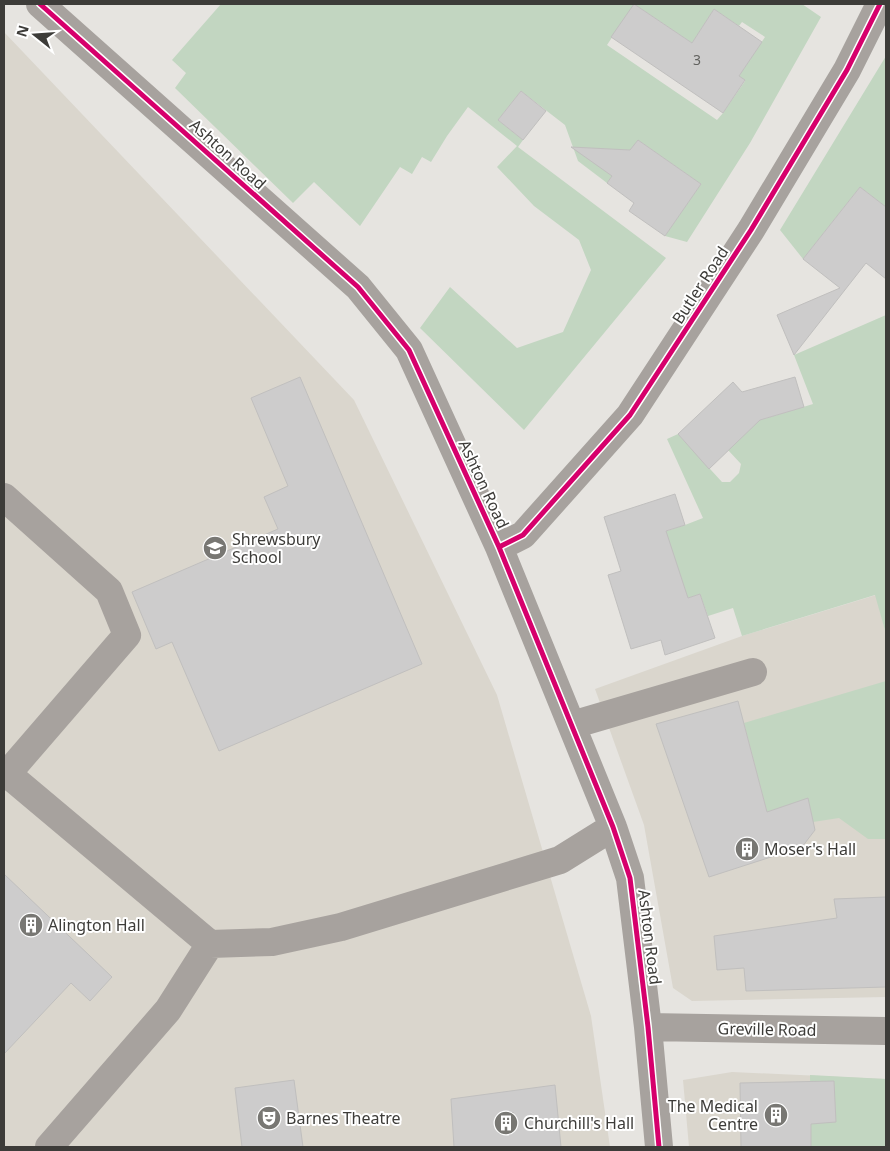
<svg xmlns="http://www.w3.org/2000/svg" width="890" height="1151" viewBox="0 0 890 1151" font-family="'Noto Sans',sans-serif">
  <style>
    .built { fill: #dad6cd }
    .green { fill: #c2d6c1; fill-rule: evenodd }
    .building { fill: #cdcccc; stroke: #c0bfbe }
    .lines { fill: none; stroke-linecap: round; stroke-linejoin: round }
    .minor { stroke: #a7a29e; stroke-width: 28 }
    .cycleway-casing { stroke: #fff; stroke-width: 8 }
    .cycleway { stroke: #d6006c; stroke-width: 5 }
    .labels { text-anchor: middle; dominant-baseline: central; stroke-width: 4; stroke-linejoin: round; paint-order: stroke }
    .number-label { font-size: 14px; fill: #62625f }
    .street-label { font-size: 16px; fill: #3d3c39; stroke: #fff }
    .poi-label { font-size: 16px; fill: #3d3c39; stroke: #fff; text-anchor: start }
  </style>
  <rect width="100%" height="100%" fill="#e6e4e0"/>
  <path class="built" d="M4,32l350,368 143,295 94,321 19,131h-606z
    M876,595l10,39v363l-194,4 -19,-13 -29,-163 -49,-136 147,-53z
    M732,1072l154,7v68h-197l-6,-67z"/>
  <path class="green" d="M221,4h581l19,13 -71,126 -63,99 -22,-6 36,-52 -63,-44 -31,43 -29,-22 -13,-36 -44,-34 -23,29 25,20 -5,7 148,111 -142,172 -104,-102 30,-41 67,61 46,-16 28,-62 -12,-30 -45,-34 -37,-39 20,-21 -49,-39 -21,29 -16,26 -9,-5 -10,17 -12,-7 -40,59 -46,-44 -21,21 -118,-115 11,-15 -14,-13zM634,4l58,39 22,-34 25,17 3,-4 23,15 -26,39 6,5 -22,32 -6,7 -110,-75z
    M886,56v151l-26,-20 -57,72 -23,-29z
    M886,315v319l-11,-39 -133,41 -9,-28 -25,8 -8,-22 -12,4 -33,-63 30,-10 18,-7 -36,-79 11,-5 44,48h8l9,-9 2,-9 -13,-14 32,-30 53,-16 -19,-49z
    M886,681v158h-18l-29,-21 -26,4 -5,-23 -41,13 -23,-89z
    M810,1075l76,4v68h-75z"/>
  <path class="building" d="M634,4l58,39 22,-34 48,33 -23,34 6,4 -22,33 -112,-76z
    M521,91l25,20 -23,29 -25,-20z
    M638,140l63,44 -36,52 -36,-25 5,-8 -27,-20 5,-7 -41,-29 59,3z
    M860,187l26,20v72l-20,-16 -72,92 -17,-40 63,-27 -37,-29z
    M300,377l122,287 -203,87 -47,-109 -16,7 -24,-57 146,-63 -14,-32 24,-11 -37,-88z
    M795,377l9,30 -44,13 -51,49 -31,-35 55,-52 9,10z
    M675,494l10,31 -19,6 22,67 12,-4 15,44 -50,17 -4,-15 -30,9 -23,-74 13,-4 -17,-54z
    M738,701l29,111 41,-14 7,32 -13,17 -93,30 -53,-153z
    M4,874l108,103 -22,24 -19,-18 -67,71z
    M886,897v90l-140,4 -2,-23 -27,2 -3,-34 123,-18 -3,-19z
    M294,1080l9,67h-61l-7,-59z
    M834,1081l2,41 -25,2v23h-70l-1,-64z
    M555,1085l6,62h-107l-3,-48z"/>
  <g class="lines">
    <path class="minor" d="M40,4l318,283 51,63 90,197 114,280 17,51 18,149 11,120
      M4,497l105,94 18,44 -120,139
      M499,547l24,-12 107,-120 121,-185 96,-160 33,-66
      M572,725l181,-53
      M4,771l206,173 62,-2 69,-15 219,-67 53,-33
      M648,1027l238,4
      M49,1147l119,-137 42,-66"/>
    <g class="cycleway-casing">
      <path id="cycleway" d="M40,4l318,283 51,63 90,197 114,280 17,51 18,149 11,120
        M499,547l24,-12 107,-120 121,-185 96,-160 33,-66"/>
    </g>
    <use href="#cycleway" class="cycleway"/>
  </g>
  <defs>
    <g id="school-disc" transform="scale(1.25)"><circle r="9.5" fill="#787773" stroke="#fff"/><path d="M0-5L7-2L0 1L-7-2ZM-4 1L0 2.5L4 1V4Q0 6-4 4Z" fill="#fff"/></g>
    <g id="building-disc" transform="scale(1.25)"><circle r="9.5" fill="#787773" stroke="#fff"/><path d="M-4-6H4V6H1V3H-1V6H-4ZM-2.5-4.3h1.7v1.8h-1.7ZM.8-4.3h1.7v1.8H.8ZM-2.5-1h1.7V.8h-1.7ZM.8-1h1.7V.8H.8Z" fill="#fff"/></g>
    <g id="theatre-disc" transform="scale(1.25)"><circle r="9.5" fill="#787773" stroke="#fff"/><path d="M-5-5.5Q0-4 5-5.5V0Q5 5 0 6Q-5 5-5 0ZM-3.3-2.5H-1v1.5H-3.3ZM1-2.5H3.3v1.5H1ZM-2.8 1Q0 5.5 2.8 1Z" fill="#fff"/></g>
  </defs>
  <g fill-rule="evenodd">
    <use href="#school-disc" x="215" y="548"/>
    <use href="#building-disc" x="747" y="849"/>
    <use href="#building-disc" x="31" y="925"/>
    <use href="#building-disc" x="776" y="1115"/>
    <use href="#theatre-disc" x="269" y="1118"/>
    <use href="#building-disc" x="506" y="1123"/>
  </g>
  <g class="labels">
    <g class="number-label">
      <text x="697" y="59">3</text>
    </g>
    <g class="street-label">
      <text transform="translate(228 154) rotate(42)">Ashton Road</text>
      <text transform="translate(700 285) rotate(-57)">Butler Road</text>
      <text transform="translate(484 484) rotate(65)">Ashton Road</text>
      <text transform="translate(650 937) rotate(83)">Ashton Road</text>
      <text transform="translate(767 1029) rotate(1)">Greville Road</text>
    </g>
    <g class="poi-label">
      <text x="232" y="539">Shrewsbury<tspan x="232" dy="18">School</tspan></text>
      <text x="764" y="849">Moser's Hall</text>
      <text x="48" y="925">Alington Hall</text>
      <text x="758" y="1106" text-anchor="end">The Medical<tspan x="758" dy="18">Centre</tspan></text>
      <text x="286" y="1118">Barnes Theatre</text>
      <text x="524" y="1123">Churchill's Hall</text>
    </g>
  </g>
  <rect width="890" height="1151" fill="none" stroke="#3d3c39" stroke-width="10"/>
  <g transform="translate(35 35) rotate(287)" stroke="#ffffff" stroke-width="4" paint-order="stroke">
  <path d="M0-4L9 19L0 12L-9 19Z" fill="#3d3c39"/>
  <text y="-8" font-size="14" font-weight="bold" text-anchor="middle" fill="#3d3c39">N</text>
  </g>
</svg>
